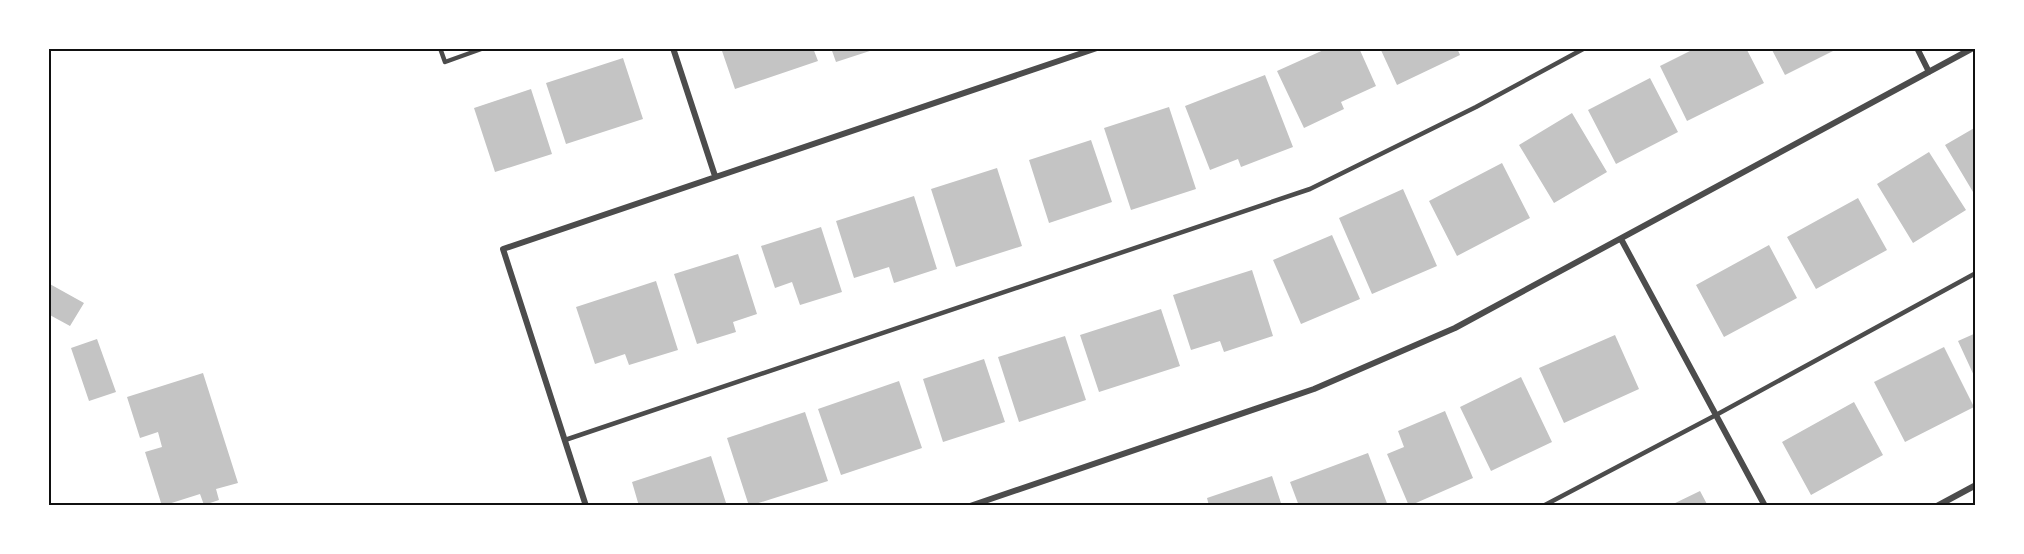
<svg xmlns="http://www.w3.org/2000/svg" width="2024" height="554" viewBox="0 0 2024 554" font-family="'PT Sans',sans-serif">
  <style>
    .building { fill: #c4c4c4 }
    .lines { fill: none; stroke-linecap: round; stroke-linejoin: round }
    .service { stroke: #4c4c4c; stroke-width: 4.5 }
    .minor { stroke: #4c4c4c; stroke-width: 6 }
    .neatline { fill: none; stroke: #111; stroke-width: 2 }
  </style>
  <rect width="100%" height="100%" fill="#fff"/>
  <path class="building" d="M721,48h92l5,13 -83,28z
    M831,48h48l-43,14z
    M1328,48h31l17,38 -35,16 3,7 -40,19 -27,-57z
    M1380,48h77l3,7 -63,30z
    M1696,48h50l18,35 -77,38 -27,-55z
    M1771,48h68l-54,27z
    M623,58l20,61 -77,25 -20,-61z
    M1265,75l28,72 -52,20 -3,-8 -28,11 -25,-64z
    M1650,78l28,54 -62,32 -28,-54z
    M531,89l21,65 -57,18 -21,-64z
    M1169,107l27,82 -65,21 -27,-82z
    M1572,113l35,59 -53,31 -35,-58z
    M1976,127v70l-31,-52z
    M1091,140l21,62 -63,21 -20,-63z
    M1929,152l37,58 -53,33 -36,-59z
    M1502,163l28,55 -73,38 -28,-55z
    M997,168l25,78 -66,21 -25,-78z
    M1403,189l34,77 -65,28 -33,-76z
    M914,196l23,73 -43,14 -5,-16 -35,11 -18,-57z
    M1858,198l29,52 -71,39 -29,-52z
    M821,227l21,65 -42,13 -8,-23 -17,6 -14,-42z
    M1332,235l28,64 -59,25 -28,-64z
    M1769,245l28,53 -73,39 -28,-52z
    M738,254l19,60 -24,8 3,10 -39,12 -23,-70z
    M1252,270l21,66 -49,16 -4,-11 -29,9 -18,-55z
    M656,281l22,69 -49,15 -4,-11 -30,10 -19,-57z
    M48,283l36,20 -14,23 -22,-12z
    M1161,309l19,57 -81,26 -19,-57z
    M1976,333v47l-18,-39z
    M1615,335l24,54 -75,34 -25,-55z
    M1065,336l21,64 -67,22 -21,-65z
    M97,339l19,53 -27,9 -18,-53z
    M1944,347l30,60 -69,35 -31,-60z
    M984,359l21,63 -62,20 -20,-63z
    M203,373l35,110 -22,6 3,11 -15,5 -4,-11 -38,12 -17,-54 17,-5 -4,-15 -18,6 -13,-41z
    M1521,377l31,65 -61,29 -31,-64z
    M899,381l23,67 -81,27 -23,-66z
    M1854,402l29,53 -72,40 -29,-53z
    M1445,411l28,67 -64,28 -22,-52 17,-7 -6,-16z
    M805,412l23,69 -79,25 -22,-68z
    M1368,453l20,53h-89l-9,-24z
    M711,456l16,50h-88l-7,-24z
    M1272,476l10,30h-73l-2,-8z
    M1700,491l8,15h-39z"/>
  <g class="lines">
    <path class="service" d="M440,48l5,14 39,-14
      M565,440l745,-251 166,-82 109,-59
      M1543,506l173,-91 260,-142"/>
    <path class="minor" d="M673,48l42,128
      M1917,48l12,24
      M1621,239l144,267
      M586,506l-83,-257 594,-201
      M970,506l344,-117 141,-61 518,-280
      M1937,506l39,-21"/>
  </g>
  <rect width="2024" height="554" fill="none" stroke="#ffffff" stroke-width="99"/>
  <rect x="50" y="50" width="1924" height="454" class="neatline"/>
</svg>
